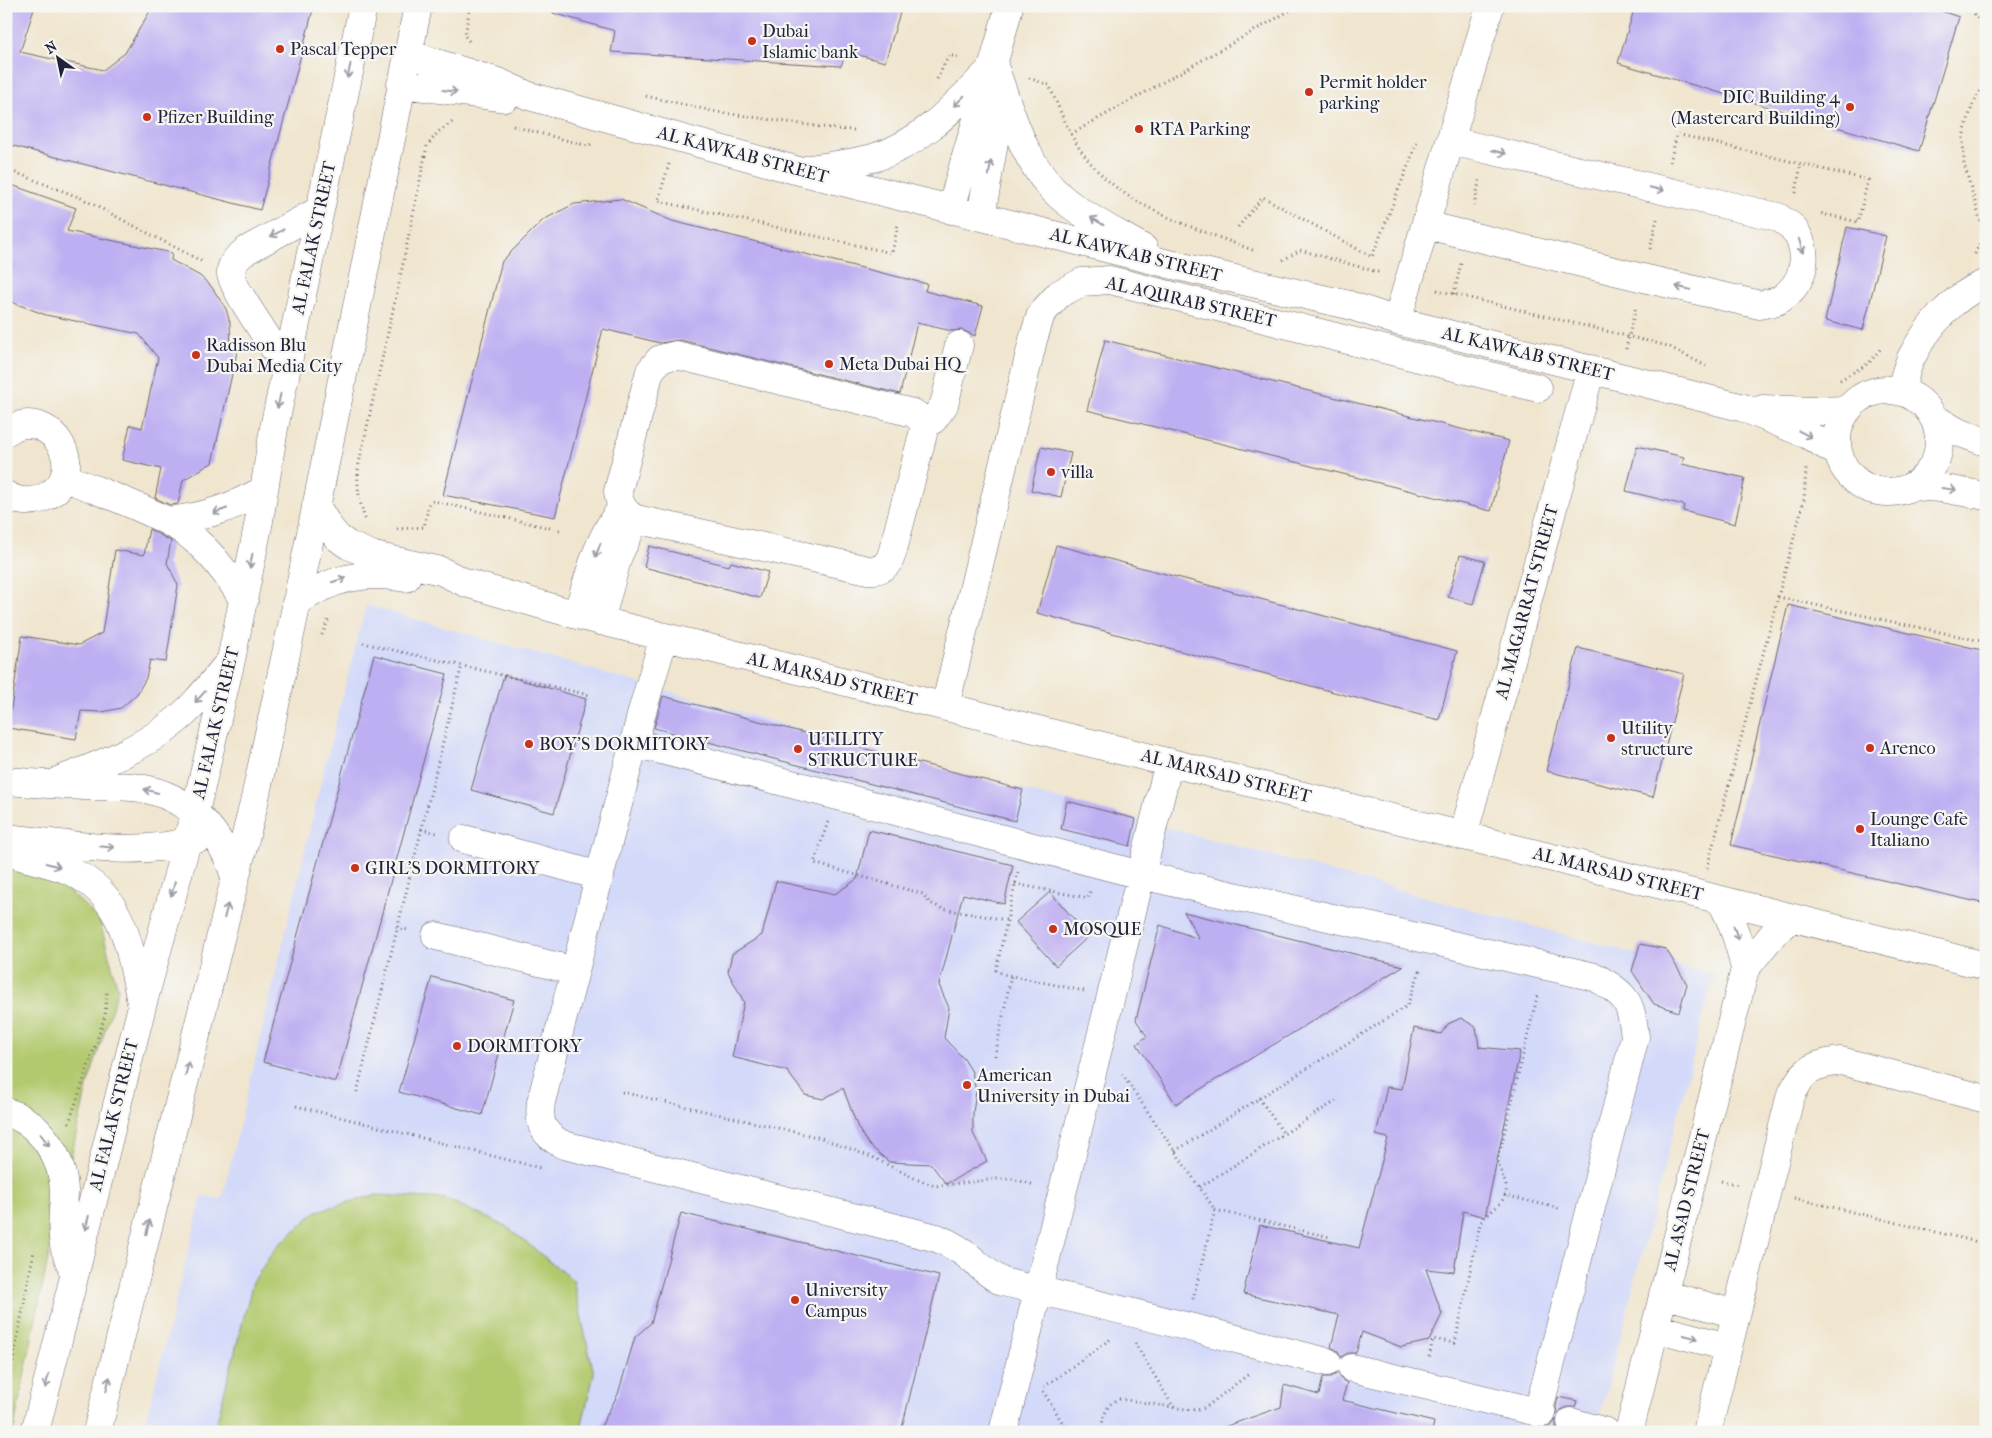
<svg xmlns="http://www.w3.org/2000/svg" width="1992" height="1438" viewBox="0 0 1992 1438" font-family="'IM FELL French Canon',serif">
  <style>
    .built { fill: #d3d9f9 }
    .green { fill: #b2c96d; stroke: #6a7654 }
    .building { fill: #beaff2 }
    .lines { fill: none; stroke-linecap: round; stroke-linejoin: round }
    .minor-casing { stroke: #6a666e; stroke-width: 29 }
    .path { stroke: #6a666e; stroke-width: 3; stroke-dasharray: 1 4; stroke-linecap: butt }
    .minor { stroke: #fff; stroke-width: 28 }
    .oneway { stroke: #9c9ca7 }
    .poi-dot { fill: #c8321e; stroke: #f6f6f2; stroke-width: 2 }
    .labels { text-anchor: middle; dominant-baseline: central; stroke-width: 4.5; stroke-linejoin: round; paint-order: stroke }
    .poi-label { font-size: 18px; fill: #22223b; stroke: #f6f6f2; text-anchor: start }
    .street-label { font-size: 18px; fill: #22223b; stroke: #f6f6f2 }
  </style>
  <rect width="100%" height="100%" fill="#f6f6f2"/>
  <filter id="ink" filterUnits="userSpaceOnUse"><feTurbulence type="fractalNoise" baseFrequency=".02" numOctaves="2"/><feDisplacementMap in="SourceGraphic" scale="10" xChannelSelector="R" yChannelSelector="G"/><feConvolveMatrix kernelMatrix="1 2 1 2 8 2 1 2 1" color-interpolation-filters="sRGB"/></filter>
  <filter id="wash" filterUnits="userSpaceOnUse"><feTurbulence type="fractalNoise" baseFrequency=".0096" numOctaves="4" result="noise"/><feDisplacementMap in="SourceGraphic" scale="20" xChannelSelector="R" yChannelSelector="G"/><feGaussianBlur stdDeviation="1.12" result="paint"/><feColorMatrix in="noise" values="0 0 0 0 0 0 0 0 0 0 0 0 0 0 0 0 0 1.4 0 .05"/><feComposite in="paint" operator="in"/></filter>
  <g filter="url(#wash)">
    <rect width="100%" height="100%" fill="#f0e5ce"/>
    <path class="built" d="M366,605l581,166 189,48 578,156 -118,457h-1453l59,-236 20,3 104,-438z"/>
    <path class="green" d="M6,863l42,9 51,47 19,70 -31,98 -34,147 -40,198h-7z
      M376,1195l70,4 61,28 66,53 21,94 -14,58h-366l39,-150 23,-35 41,-36z"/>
    <g id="blocks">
      <path class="building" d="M6,6h29l-15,46 83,18 22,-17 28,-47h161l-54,204 -254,-66z
        M554,6h348l-17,56 -38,-10 -6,14 -230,-14 4,-21 -62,-18z
        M1635,6h291l33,11 -40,134 -301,-88z
        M6,183l70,25 -9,23 105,22 -1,7 29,16 11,10 15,23 4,14 1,27 6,2 -25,111 -29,17 -5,24 -8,1 -15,-7 6,-29 -39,-9 8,-35 12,3 16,-70 -19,-24 -93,-19 -40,-15z
        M621,199l51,22 255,63 -2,7 58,15 -8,30 -13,-6 -10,1 -35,-8 -17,71 -220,-54 -20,3 -57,-14 -48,188 -112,-22 59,-234 41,-41 31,-16z
        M1847,227l39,9 -23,94 -38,-9z
        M1105,340l404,101 -18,70 -404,-101z
        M1637,446l47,11 -2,7 63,14 -10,46 -52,-13 1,-6 -58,-14z
        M1041,447l30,6 -10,44 -30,-7z
        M149,529l22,12 -4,22 11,22 -12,77 -16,-2 -4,18 -9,16 -16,14 -19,4 -21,-1 -5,28 -68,-11 14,-92 57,9 23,-12 13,-83 29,5z
        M1056,545l401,106 -18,69 -402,-107z
        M649,546l80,20 2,-4 37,10 -8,26 -116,-31z
        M1460,555l25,6 -12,43 -25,-7z
        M1788,605l198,46v253l-255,-59z
        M1578,648l106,26 -31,123 -107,-26z
        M374,655l73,19 -111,408 -73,-20z
        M504,675l82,24 -32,114 -83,-23z
        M663,696l360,94 -8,31 -361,-93z
        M1067,801l69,18 -6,27 -69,-17z
        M869,830l144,35 -9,39 -41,-10 -24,91 10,23 -5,30 20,21 8,13 4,19 -3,22v20l14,28 -41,23 -15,-20 -42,-2 -20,-17 -11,-17 -15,-40 -20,11 -18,-4 -18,-24 -55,-14 12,-55 -16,-30 4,-18 30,-19 14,-54 59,13 22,-15z
        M1050,892l39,44 -33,30 -40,-44z
        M1184,912l219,54 -227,138 -39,-60 10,-8 -11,-16 24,-95 39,14z
        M1640,944l26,5 21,35 -8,28 -25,-8 -22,-33z
        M432,977l82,23 -32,115 -83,-23z
        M1461,1018l15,9 3,20 41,4 -35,166 -22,-6 -9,61 -28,-3 16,45 -13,27 -28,6 -39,-15 -6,21h-8l-7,4 -3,-6 -7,-4 8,-32 -96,-21 17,-69 99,23 29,-110 -12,-3 11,-48 15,2 12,-61 27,6 7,-10z
        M681,1213l258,63 -38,156h-303l20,-38 17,-57 16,-14z
        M1338,1373l4,7 5,3 -5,17 92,22 -2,10h-210l-1,-4 60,-21 3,-22 35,10 4,-18h8z
        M1558,1397l19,4 -2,6h-8l-6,3 -4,5 -1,-8z
        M1556,1419v7l3,6h-22l1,-4h9l6,-4z"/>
    </g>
  </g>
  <g filter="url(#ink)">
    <use href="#blocks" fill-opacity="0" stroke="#6a666e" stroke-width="1"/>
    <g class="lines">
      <g class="minor-casing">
        <path id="minor" d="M408,54l90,28 31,14 266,74 374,94 180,41 48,16 347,87 64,27 30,18
          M994,66c17,46 30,100 68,132 22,19 57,36 82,51
          M401,84l104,14
          M809,169c22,-3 43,-6 64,-11 51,-15 85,-56 121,-92
          M951,210c18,-69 41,-135 58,-204
          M981,216l13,-74 1,-54
          M1426,225l217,53 117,27c6,-2 14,-2 19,-5 27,-16 33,-51 12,-74 -4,-3 -9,-6 -13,-9l-327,-76
          M1397,321l93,-315
          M676,355l237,58 9,6 2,11 -32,124c-4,12 -11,17 -24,16l-232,-51c-12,-6 -17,-15 -18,-28l32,-120 10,-12z
          M286,366c-9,-14 -55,-80 -55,-92 -1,-11 8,-18 16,-24l73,-40
          M1837 441a51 51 0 1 1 102 0a51 51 0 1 1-102 0Z
          M1900,391c4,-10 6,-22 11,-33 16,-31 42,-62 75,-75
          M1763,409l50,2 35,-1
          M1934,418l24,14 28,10
          M924,423l9,-3 11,-15 15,-60
          M6,432c44,-33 91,46 34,67 -11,4 -24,2 -34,-4
          M64,477c33,14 72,27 103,44 34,17 58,48 77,80
          M1912,486l28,2 46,8
          M316,506l13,21 8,10 11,8 26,11 67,15 25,12 111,32 1409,351
          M168,521c36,-4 63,-13 96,-31
          M296,603c34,-25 69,-33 110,-25
          M577,615c12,-38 20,-76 45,-107
          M600,621l18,-65 18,-37
          M664,637l-21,71 -102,394c-3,22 2,33 23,43l373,93c11,5 22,10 31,18 12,10 21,19 35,26l127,30 197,50
          M945,707l88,-367 8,-26 18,-20 23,-12 28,-2 428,108
          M634,743l507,132 454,102c32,18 36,24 40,60l-97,376
          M60,780c39,-15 79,-30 113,-57 21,-16 37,-38 54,-58
          M6,781c26,2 51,4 77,5 18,0 38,-1 57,2 48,8 81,43 95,89
          M1463,836l128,-467
          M6,838c64,6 132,21 194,0
          M464,839l136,37
          M6,851c22,9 45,11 66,21 54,25 58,80 69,130
          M1721,900c12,23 19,44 24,69
          M436,936l139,35
          M6,1112c34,10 57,45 58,79 0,18 -4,35 0,54 2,9 7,19 10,29
          M1663,1294l73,20
          M1655,1328l73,19
          M1352,1368l190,45
          M1571,1422l35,10
          M35,1432l107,-426 53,-194 36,-152 28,-139 15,-93 89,-422
          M97,1432l157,-629 39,-182 125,-615
          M1003,1432l166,-670
          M1629,1432l116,-463 29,-36 18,-15
          M1707,1432l83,-334c13,-28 20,-33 51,-37l145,38"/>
      </g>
      <path class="path" d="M1968,6l9,11 9,19
        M469,41l-4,-5 5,-30
        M1029,78l20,7c11,25 21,53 39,75 40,50 109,68 167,91
        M937,79l12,-24 12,3
        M646,96l71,16 119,17 18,1
        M513,126l75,20 3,-2
        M1071,134l227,-128
        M1670,162l7,-28 191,46 -10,42 -39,-9
        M669,164l-11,37 234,52 6,-29
        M6,169l75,29 122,64
        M1796,193l5,-29
        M1474,206l6,-28
        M1238,227l25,-30 109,60 46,-117
        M1650,249l7,-30
        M1975,254l9,-21 -20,-69 -1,-27 9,-31 14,-24
        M1283,260l17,-10 81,23
        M1437,290l231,56 38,20
        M1454,294l7,-31
        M1626,349l10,-43
        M1840,380l29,-17 13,-16
        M365,519c-6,-19 -9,-35 -6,-56l40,-180 28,-137 11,-14 16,-11
        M397,529l27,-2 5,-24 5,-2 129,30
        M1778,597l26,-97 2,-31
        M322,635l7,-17
        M363,643l226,52
        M828,822l-14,41 109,31 7,9 13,6 64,11
        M421,829l16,4
        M1707,868l71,-271 208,45
        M1018,872l-22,98 7,4 81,17
        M1015,884l73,14 2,-7
        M396,927l12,3
        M995,1056l16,-80
        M1122,1074l93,136 114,27
        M357,1092l105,-427
        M622,1092l199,46 53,20 42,21 19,7 62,-7h15l23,6
        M1259,1098l25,36
        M296,1106l244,62
        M69,1123l36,-107 2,-24
        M1175,1151l232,-145 14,-38
        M1721,1181l19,4
        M1200,1187l136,-86
        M1504,1195l58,14
        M1794,1198l192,46
        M1193,1299l22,-89
        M1135,1343l39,65
        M1429,1357l4,-18 22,4 25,-119c7,-13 29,-21 26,-38 -2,-10 -8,-18 -8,-27l40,-166
        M1044,1387l68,-49
        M1043,1391l25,41
        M6,1397l28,-146
        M1100,1432c4,-13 4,-29 20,-33l72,11 13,-2 45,-35"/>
      <use href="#minor" class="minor"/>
    </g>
    <defs><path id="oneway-shaft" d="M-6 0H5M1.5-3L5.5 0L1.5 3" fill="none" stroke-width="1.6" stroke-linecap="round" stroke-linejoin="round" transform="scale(1.25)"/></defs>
    <g class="oneway">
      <use href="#oneway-shaft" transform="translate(349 71) rotate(102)"/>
      <use href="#oneway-shaft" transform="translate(450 91) rotate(8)"/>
      <use href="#oneway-shaft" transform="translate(959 101) rotate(135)"/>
      <use href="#oneway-shaft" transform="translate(1499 152) rotate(13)"/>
      <use href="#oneway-shaft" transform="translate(990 168) rotate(-81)"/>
      <use href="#oneway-shaft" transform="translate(1657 189) rotate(13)"/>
      <use href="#oneway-shaft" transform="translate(1097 221) rotate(-149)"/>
      <use href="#oneway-shaft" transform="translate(277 233) rotate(151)"/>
      <use href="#oneway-shaft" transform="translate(1801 246) rotate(73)"/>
      <use href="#oneway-shaft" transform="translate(1683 288) rotate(-167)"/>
      <use href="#oneway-shaft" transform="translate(279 401) rotate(102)"/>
      <use href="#oneway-shaft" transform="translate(1805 434) rotate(27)"/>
      <use href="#oneway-shaft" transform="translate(1949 489) rotate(8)"/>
      <use href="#oneway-shaft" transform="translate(220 511) rotate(161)"/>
      <use href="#oneway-shaft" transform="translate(598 550) rotate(110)"/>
      <use href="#oneway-shaft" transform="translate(251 561) rotate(101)"/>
      <use href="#oneway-shaft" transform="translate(339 580) rotate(-17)"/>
      <use href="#oneway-shaft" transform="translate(200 697) rotate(132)"/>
      <use href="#oneway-shaft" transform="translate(151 791) rotate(-165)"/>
      <use href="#oneway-shaft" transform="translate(107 847) rotate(6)"/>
      <use href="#oneway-shaft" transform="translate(53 865) rotate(16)"/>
      <use href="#oneway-shaft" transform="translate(173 889) rotate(106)"/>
      <use href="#oneway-shaft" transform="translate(226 911) rotate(-76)"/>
      <use href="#oneway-shaft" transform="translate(1736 933) rotate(70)"/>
      <use href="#oneway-shaft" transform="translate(187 1069) rotate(-76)"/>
      <use href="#oneway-shaft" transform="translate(45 1140) rotate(53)"/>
      <use href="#oneway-shaft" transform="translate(87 1223) rotate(104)"/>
      <use href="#oneway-shaft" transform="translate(148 1227) rotate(-76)"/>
      <use href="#oneway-shaft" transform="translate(1691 1337) rotate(15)"/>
      <use href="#oneway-shaft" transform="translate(47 1381) rotate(104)"/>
      <use href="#oneway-shaft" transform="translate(108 1384) rotate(-76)"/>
    </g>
  </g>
  <g class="poi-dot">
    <circle cx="752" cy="41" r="5"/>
    <circle cx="280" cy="49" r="5"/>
    <circle cx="1309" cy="92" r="5"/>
    <circle cx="1850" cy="107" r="5"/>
    <circle cx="147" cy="117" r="5"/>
    <circle cx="1139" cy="129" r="5"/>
    <circle cx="196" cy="355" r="5"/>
    <circle cx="829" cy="364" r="5"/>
    <circle cx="1051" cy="472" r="5"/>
    <circle cx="1611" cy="738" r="5"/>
    <circle cx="529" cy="744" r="5"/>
    <circle cx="1870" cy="748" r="5"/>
    <circle cx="798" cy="749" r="5"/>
    <circle cx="1860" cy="829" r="5"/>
    <circle cx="355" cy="868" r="5"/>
    <circle cx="1053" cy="929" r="5"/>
    <circle cx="457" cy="1046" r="5"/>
    <circle cx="967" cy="1085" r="5"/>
    <circle cx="795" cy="1300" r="5"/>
  </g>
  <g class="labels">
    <g class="poi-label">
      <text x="762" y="31">Dubai<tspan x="762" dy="21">Islamic bank</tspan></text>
      <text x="290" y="49">Pascal Tepper</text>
      <text x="1319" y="82">Permit holder<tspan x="1319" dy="21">parking</tspan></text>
      <text x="1840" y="97" text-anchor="end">DIC Building 4<tspan x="1840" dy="21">(Mastercard Building)</tspan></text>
      <text x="157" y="117">Pfizer Building</text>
      <text x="1149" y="129">RTA Parking</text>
      <text x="206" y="345">Radisson Blu<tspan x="206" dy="21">Dubai Media City</tspan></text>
      <text x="839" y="364">Meta Dubai HQ</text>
      <text x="1061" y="472">villa</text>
      <text x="1621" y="728">Utility<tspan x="1621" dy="21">structure</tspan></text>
      <text x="808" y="739">UTILITY<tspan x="808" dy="21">STRUCTURE</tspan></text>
      <text x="539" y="744">BOY'S DORMITORY</text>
      <text x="1880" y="748">Arenco</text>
      <text x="1870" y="819">Lounge Cafe<tspan x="1870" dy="21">Italiano</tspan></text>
      <text x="365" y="868">GIRL'S DORMITORY</text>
      <text x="1063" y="929">MOSQUE</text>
      <text x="467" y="1046">DORMITORY</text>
      <text x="977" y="1075">American<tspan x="977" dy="21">University in Dubai</tspan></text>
      <text x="805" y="1290">University<tspan x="805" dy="21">Campus</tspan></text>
    </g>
    <g class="street-label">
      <text transform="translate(743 155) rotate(15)">AL KAWKAB STREET</text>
      <text transform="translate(314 238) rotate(-78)">AL FALAK STREET</text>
      <text transform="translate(1136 255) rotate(14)">AL KAWKAB STREET</text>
      <text transform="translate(1191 302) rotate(13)">AL AQURAB STREET</text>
      <text transform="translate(1528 354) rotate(14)">AL KAWKAB STREET</text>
      <text transform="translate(1527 602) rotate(-75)">AL MAGARRAT STREET</text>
      <text transform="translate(832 679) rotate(14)">AL MARSAD STREET</text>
      <text transform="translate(216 723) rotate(-77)">AL FALAK STREET</text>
      <text transform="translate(1226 776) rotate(14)">AL MARSAD STREET</text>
      <text transform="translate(1618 874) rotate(14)">AL MARSAD STREET</text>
      <text transform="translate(114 1115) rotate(-76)">AL FALAK STREET</text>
      <text transform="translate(1687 1200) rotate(-76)">AL ASAD STREET</text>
    </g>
  </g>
  <rect width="1992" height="1438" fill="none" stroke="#f6f6f2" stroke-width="25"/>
  <g transform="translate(58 58) rotate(327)" stroke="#f6f6f2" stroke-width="4" paint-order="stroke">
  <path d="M0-4L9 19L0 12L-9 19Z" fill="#22223b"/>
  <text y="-8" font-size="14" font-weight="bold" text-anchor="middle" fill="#22223b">N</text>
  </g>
</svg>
